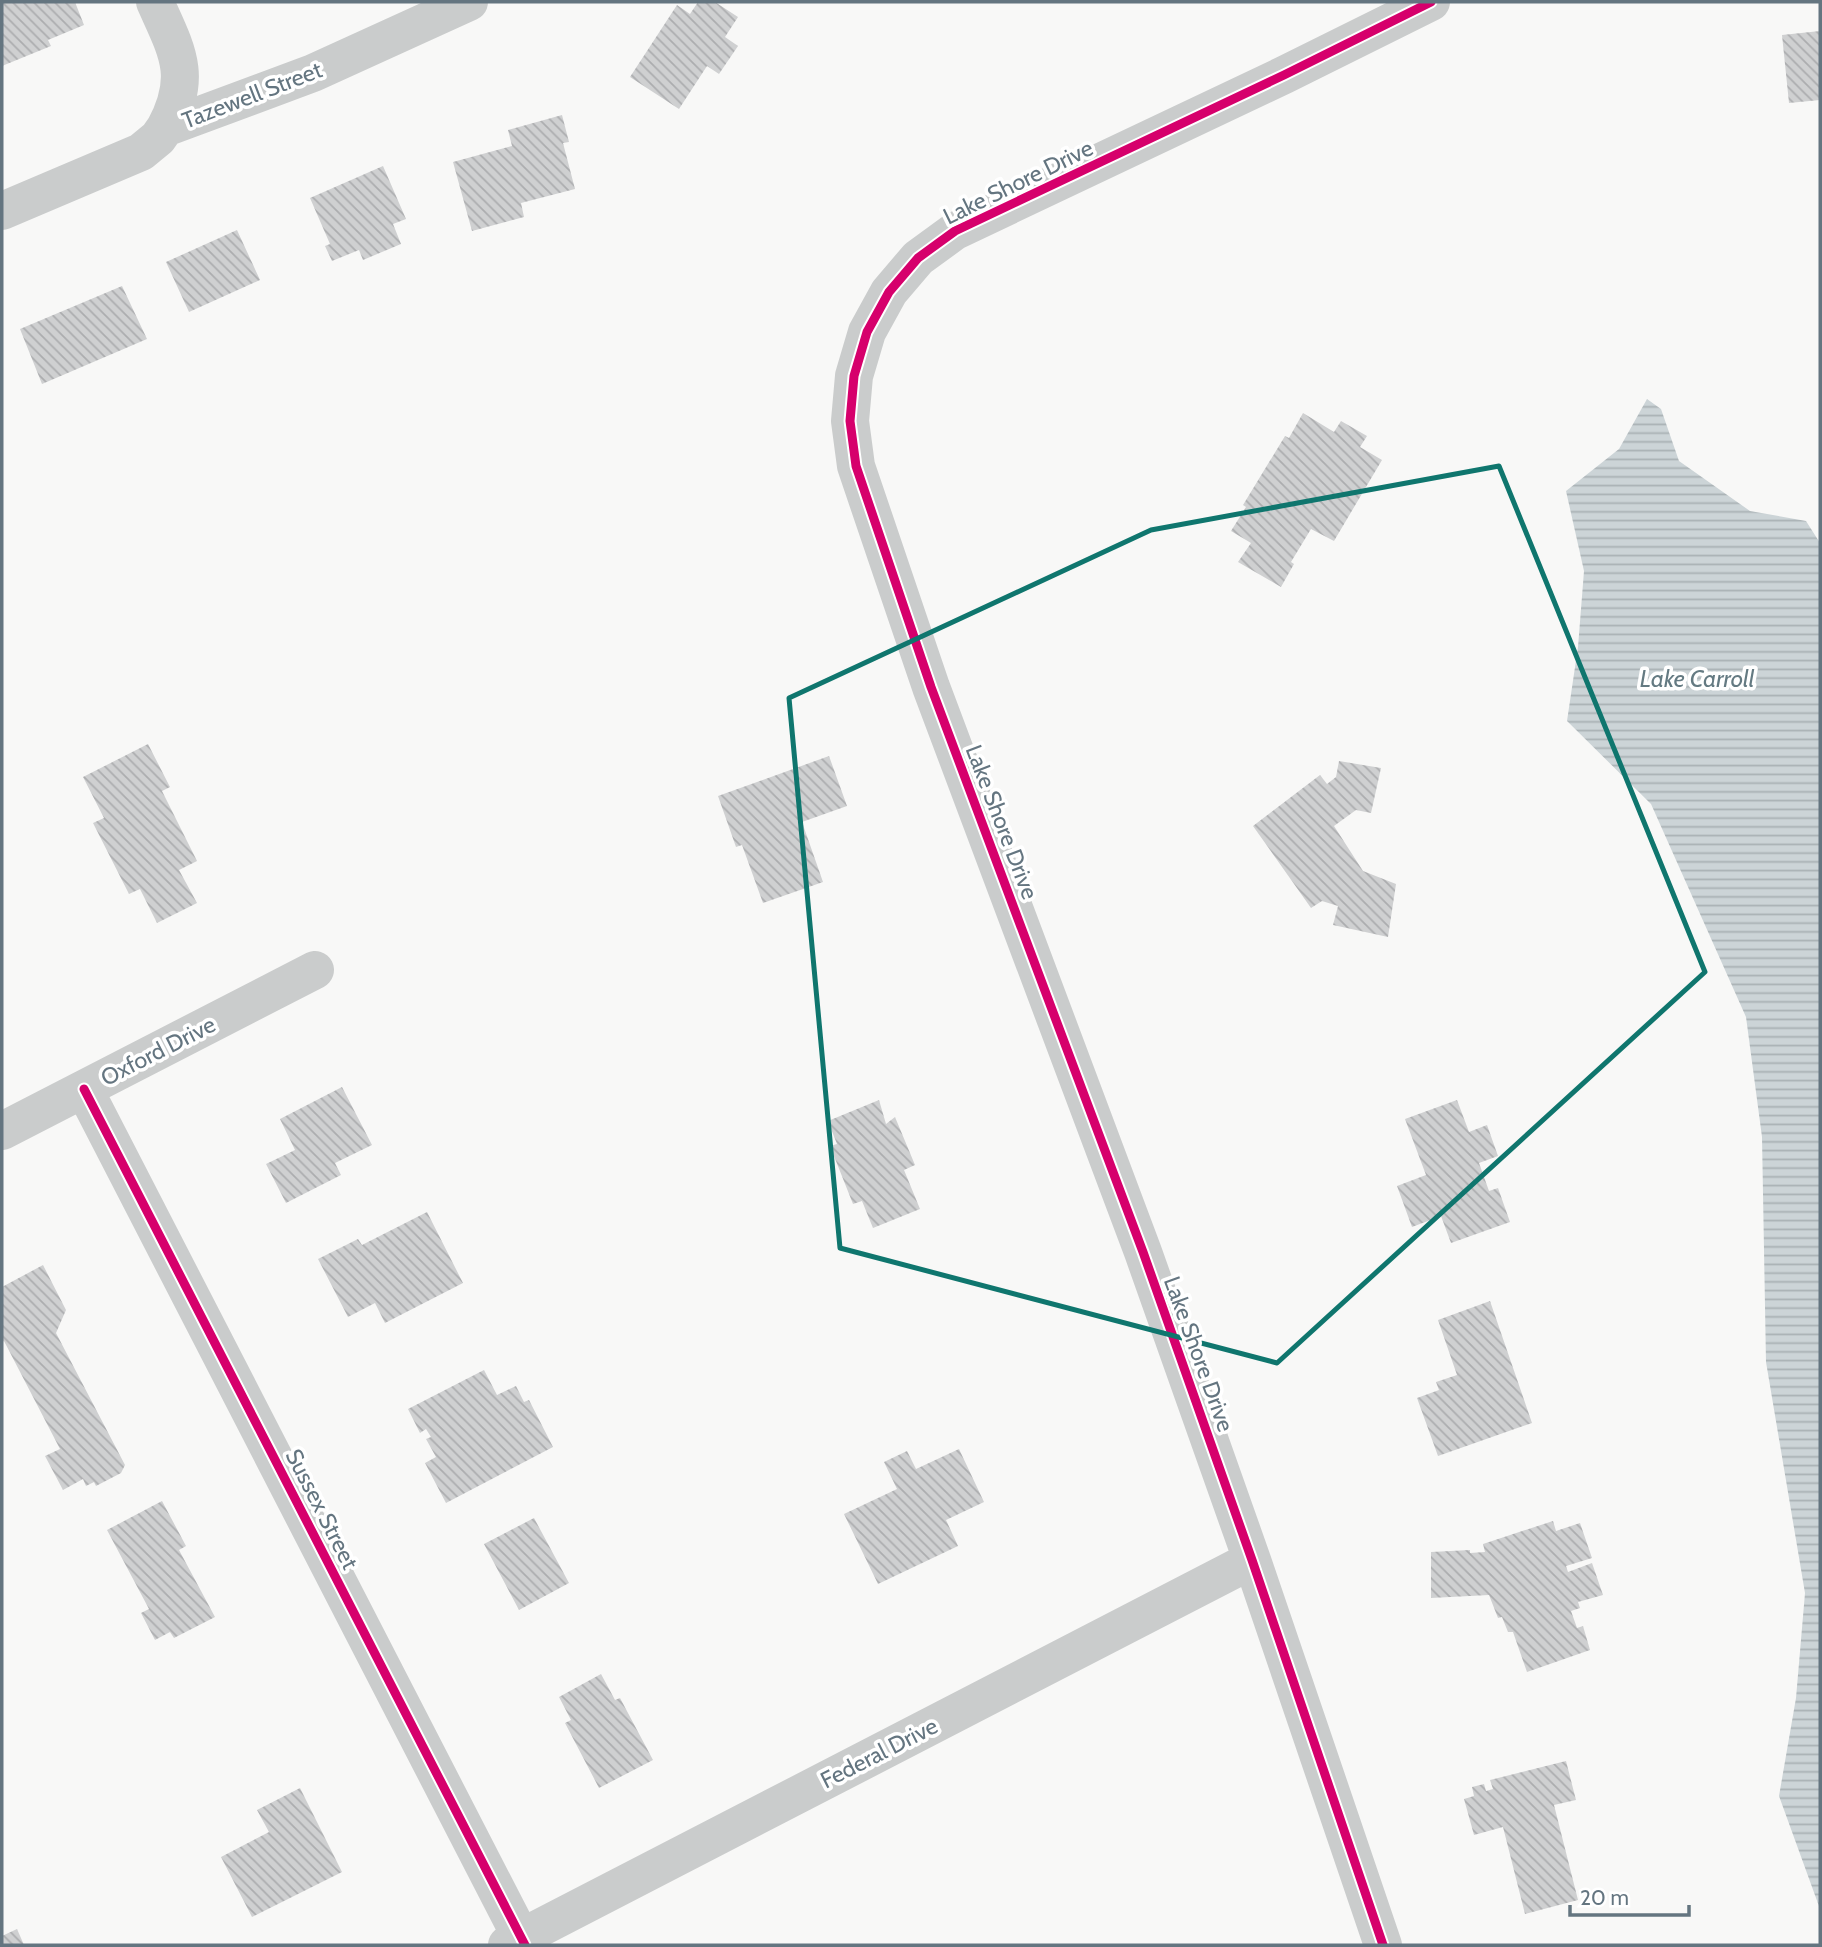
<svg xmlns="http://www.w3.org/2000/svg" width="1822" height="1947" viewBox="0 0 1822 1947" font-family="Cabin,sans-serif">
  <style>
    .water { fill: url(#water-rules) }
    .building { fill: url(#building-back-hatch) }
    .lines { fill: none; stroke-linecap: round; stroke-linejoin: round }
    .minor { stroke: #cacccc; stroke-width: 38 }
    .cycleway-casing { stroke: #fff; stroke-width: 13 }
    .cycleway { stroke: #d6006c; stroke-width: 9 }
    .marked { fill: none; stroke: #0f766e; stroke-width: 5; stroke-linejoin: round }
    .labels { text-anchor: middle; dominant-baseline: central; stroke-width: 7; stroke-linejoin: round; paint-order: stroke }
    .street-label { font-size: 23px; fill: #647580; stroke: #fff }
    .water-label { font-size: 24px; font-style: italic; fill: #647a82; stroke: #fff }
  </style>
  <defs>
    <pattern id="water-rules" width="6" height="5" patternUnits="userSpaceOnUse" patternTransform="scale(1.75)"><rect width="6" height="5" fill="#ccd4d7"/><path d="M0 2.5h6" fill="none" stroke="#a9b1b4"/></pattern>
    <pattern id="building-back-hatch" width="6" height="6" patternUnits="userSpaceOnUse" patternTransform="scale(1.75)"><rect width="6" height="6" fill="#cfd0d1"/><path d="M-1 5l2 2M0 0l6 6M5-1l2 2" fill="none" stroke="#acadaf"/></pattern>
  </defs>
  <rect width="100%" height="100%" fill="#f8f8f7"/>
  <path class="water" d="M1647,399l14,10 18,52 71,50 56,10 14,22v1366l-41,-113 17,-98 9,-105 -39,-231 -4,-225 -16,-120 -95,-213 -84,-83 11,-74 6,-76 -18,-80 53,-42z"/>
  <path class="building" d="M2,2h73l9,23 -36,15 3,6 -49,20z
    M698,2h17l23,15 -13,20 13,9 -19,28 -12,-8 -28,43 -49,-32 47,-72 13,9z
    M1820,31v69l-31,3 -7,-68z
    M562,115l7,27 -6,1 12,46 -54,14 3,14 -52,14 -19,-69 59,-16 -4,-16z
    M383,166l23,53 -13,5 8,20 -38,16 -4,-10 -27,11 -7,-15 5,-2 -20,-46z
    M237,230l23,50 -71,32 -23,-50z
    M122,286l25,53 -105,45 -22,-55z
    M1303,413l31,19 7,-11 26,15 -7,11 22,13 -48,81 -23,-12 -20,33 3,2 -13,23 -43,-25 13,-19 -20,-12 15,-24 -3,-2 42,-69 4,2z
    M148,744l22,43 -8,4 35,70 -18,9 18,33 -40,20 -17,-34 -11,5 -36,-71 11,-5 -21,-41z
    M829,756l18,50 -45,16 21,60 -60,21 -21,-58 -6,2 -18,-51z
    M1339,761l42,7 -10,45 -15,-3 -22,16 29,45 33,13 -8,53 -55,-12 5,-19 -16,-5 -11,7 -58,-82 67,-51 7,9 9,-7z
    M342,1087l30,58 -37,18 6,12 -55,28 -20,-39 29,-14 -15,-31z
    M879,1100l7,24 9,-7 20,48 -11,5 16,39 -47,19 -11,-27 -9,3 -23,-58 7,-2 -9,-23z
    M1457,1100l12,32 18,-7 11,31 -19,7 10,28 9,-3 12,34 -59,21 -10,-27 -29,11 -15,-41 29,-11 -21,-56z
    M427,1212l36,71 -78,40 -10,-20 -27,14 -30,-58 40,-20 4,6z
    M43,1265l23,45 -10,23 69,132 -4,8 -25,13 -2,-4 -8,4 -3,-7 -20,11 -18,-34 15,-7 -56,-108 -2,1v-55z
    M1490,1301l42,122 -94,33 -21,-58 22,-8 -3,-8 21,-7 -19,-55z
    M484,1370l13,25 19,-9 8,16 5,-2 24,47 -107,56 -21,-40 11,-6 -10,-18 5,-2 -5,-8 -6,4 -12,-24z
    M959,1449l25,53 -38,18 12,26 -80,38 -34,-70 53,-25 -13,-27 23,-11 9,18z
    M162,1501l24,45 -7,4 36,67 -41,21 -4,-6 -15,8 -14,-27 8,-4 -42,-79z
    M534,1518l35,65 -50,27 -35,-66z
    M1553,1521l3,10 24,-8 12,35 -26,8 2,6 24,-9 11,32 -25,7 2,6 -9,3 6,17 6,-2 7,24 -63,22 -14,-40h-5l-6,-15 -4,1 -9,-23 -58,3v-46l39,-2v3l15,-1 -2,-8z
    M601,1674l14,26 5,-2 33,62 -54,28 -34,-65 6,-3 -12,-23z
    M1566,1761l10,39 -22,5 24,95 -53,14 -22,-87 -29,8 -10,-36 10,-3 -2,-9 12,-3 2,7 7,-2 -3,-9z
    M300,1788l42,84 -90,45 -31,-60 48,-25 -12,-22z
    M17,1929l7,16h-22v-9z"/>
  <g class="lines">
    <path class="minor" d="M155,2c22,49 38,74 10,126
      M2,211l139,-59 17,-14 7,-10 148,-55 156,-71
      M84,1089l441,856
      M2,1131l313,-161
      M507,1945l745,-385
      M1383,1945l-131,-385 -109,-308 -212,-565 -75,-221 -6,-45 4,-45 13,-44 22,-40 29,-34 37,-27 329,-156 147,-73"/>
    <g class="cycleway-casing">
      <path id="cycleway" d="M84,1089l441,856
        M1383,1945l-131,-385 -109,-308 -212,-565 -75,-221 -6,-45 4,-45 13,-44 22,-40 29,-34 37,-27 329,-156 147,-73"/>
    </g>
    <use href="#cycleway" class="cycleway"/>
  </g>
  <path class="marked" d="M1499,466l206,506 -428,391 -437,-115 -51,-550 362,-168z"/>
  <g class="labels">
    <g class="street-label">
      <text transform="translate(252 95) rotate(-21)">Tazewell Street</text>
      <text transform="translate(1018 182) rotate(-26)">Lake Shore Drive</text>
      <text transform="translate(1002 822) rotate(69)">Lake Shore Drive</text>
      <text transform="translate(158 1051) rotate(-27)">Oxford Drive</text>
      <text transform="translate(1199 1354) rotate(70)">Lake Shore Drive</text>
      <text transform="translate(322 1509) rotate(63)">Sussex Street</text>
      <text transform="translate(879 1753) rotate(-27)">Federal Drive</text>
    </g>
    <g class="water-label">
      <text x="1697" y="678">Lake Carroll</text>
    </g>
  </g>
  <rect width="1822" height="1947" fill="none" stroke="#647580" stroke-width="7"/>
  <path d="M1570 1905v10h119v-10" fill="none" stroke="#647580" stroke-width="3.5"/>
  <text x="1580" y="1905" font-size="21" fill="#647580" stroke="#ffffff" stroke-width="5" paint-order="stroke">20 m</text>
</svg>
